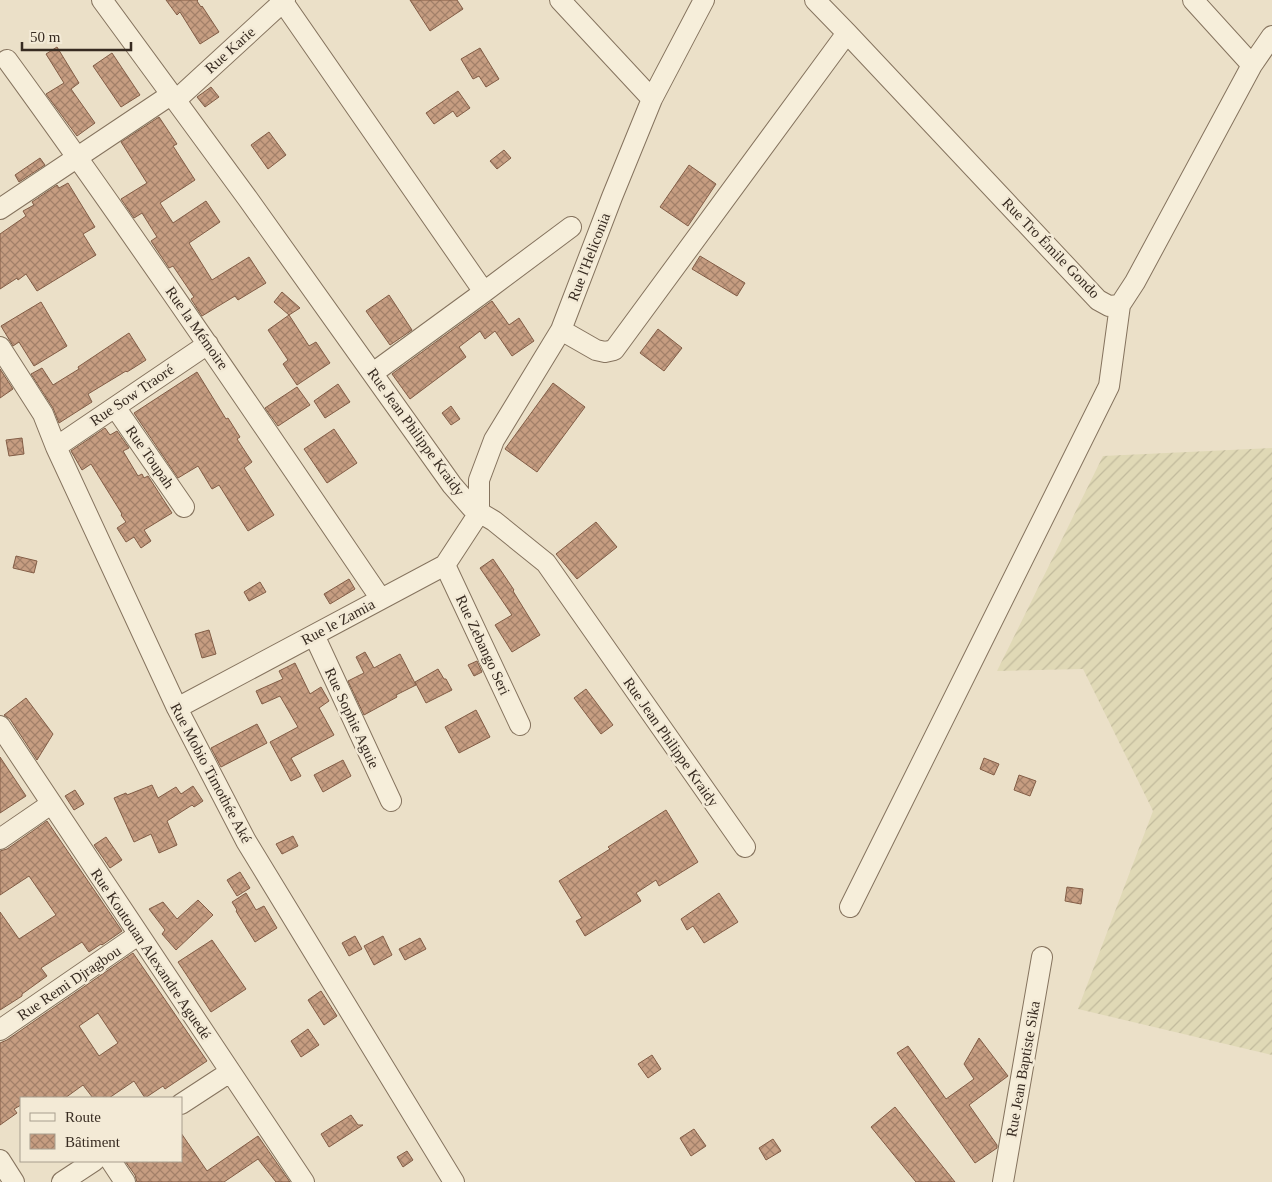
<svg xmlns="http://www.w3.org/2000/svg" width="1272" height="1182" viewBox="0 0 1272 1182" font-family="'Times New Roman',serif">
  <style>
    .farmland { fill: url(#farmland-furrows) }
    .building { fill: url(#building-cross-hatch); stroke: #825d46; fill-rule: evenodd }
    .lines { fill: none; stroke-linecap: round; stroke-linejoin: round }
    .minor-casing { stroke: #85735e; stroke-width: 22 }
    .minor { stroke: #f6eeda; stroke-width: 20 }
    .labels { text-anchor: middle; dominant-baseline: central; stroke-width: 5; stroke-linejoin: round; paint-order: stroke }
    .street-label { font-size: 15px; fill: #372b21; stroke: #f3ead6 }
  </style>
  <defs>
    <pattern id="farmland-furrows" width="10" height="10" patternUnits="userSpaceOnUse" patternTransform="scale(1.25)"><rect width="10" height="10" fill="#e0d9b6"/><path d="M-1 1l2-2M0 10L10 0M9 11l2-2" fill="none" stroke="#c1ba9c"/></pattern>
    <pattern id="building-cross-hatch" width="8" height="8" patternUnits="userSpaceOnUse" patternTransform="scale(1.25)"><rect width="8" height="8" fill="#c69d81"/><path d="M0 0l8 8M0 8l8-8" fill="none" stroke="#a28069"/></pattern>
  </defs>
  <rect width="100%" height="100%" fill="#ebe0c8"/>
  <path class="farmland" d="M1272,448v607l-194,-46 75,-198 -70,-142 -86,2 106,-215z"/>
  <path class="building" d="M166,0h32l-1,1 4,6 1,-1 17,26 -19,12 -20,-32 -3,3z
    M410,0h47l6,9 -33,22z
    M57,47l22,36 -8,6 24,34 -18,13 -31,-42 18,-11 -18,-29z
    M480,48l19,31 -13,8 -7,-11 -6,3 -12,-20z
    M112,53l28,42 -19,12 -28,-41z
    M211,87l8,10 -14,10 -8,-10z
    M458,91l12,17 -13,9 -4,-6 -19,13 -8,-11z
    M159,117l18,27 -4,2 22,34 -35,23 13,20 33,-22 14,21 -31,21 23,37 37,-23 17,26 -28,17 -3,-4 -33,20 -11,-17 3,-2 -21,-31 -4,2 -18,-27 6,-4 -15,-24 -8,5 -13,-19 26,-16 -26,-41z
    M269,132l17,23 -18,14 -17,-24z
    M504,150l7,8 -14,11 -7,-8z
    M40,158l5,7 -26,17 -4,-7z
    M689,165l27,19 -28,42 -28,-19z
    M68,183l27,44 -12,7 13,21 -59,36 -11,-17 -8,6 -1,-2 -17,11v-55l26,-18 -3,-5 11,-6 -2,-3 25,-17 2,3z
    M700,256l45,27 -8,13 -45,-27z
    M282,292l18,16 -11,7 -15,-13z
    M389,295l23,35 -22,15 -24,-34z
    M492,301l17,24 10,-7 15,23 -22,15 -17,-25 -10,8 -5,-8 -21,16 7,10 -56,42 -18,-25z
    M41,302l26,44 -33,20 -15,-24 -6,4 -12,-20z
    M289,315l20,31 7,-4 14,21 -33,22 -14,-21 5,-4 -20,-30z
    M658,329l24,19 -18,23 -24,-18z
    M129,333l17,27 -19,12 -1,-1 -38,23 4,8 -33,21 -6,-15 -22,-34 11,-6 11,17 26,-16 -1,-2z
    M0,369l13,20 -13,9z
    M197,372l29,47 2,-1 12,19 -3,2 15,23 -8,6 30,47 -26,16 -29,-46 -7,4 -14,-23 -20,12 -44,-65z
    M553,383l32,24 -48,65 -32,-23z
    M338,384l12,18 -25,16 -11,-17z
    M297,387l13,18 -32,21 -13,-18z
    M451,406l9,13 -9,6 -9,-12z
    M105,428l5,7 7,-4 12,17 -6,3 15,25 4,-2 2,4 4,-2 24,37 -28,17 7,11 -10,7 -7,-11 -8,5 -9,-14 9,-6 -5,-7 1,-1 -31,-50 -9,6 -11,-19z
    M334,429l23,34 -30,20 -23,-34z
    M22,438l2,16 -15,2 -3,-16z
    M596,522l21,25 -40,32 -21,-25z
    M16,556l21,5 -3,12 -21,-5z
    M493,559l21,31 -1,1 27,44 -28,17 -17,-27 17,-10 -32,-47z
    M349,579l6,10 -25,15 -6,-10z
    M260,582l6,10 -17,9 -5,-9z
    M209,630l7,24 -14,4 -7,-24z
    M365,652l9,16 26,-14 16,31 -20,10 1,2 -33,18 -16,-34 16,-8 -8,-16z
    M477,661l5,11 -8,4 -6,-11z
    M295,663l15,31 11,-7 8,14 -10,7 15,27 -43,23 10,18 -10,5 -21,-39 28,-15 -18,-31 -18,8 -6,-13 27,-12 -4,-8z
    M438,669l6,10h2l6,11 -26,13 -11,-21z
    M586,689l27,36 -12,9 -27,-36z
    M26,698l27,36 -16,26 -27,-41 -6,-4z
    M476,710l14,27 -31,16 -14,-26z
    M257,724l10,19 -46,24 -10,-19z
    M0,757l26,39 -26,17z
    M984,758l15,6 -5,11 -14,-6z
    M343,760l8,16 -28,16 -9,-17z
    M1019,775l17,6 -6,15 -16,-6z
    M152,785l6,13 18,-11 5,7 12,-8 10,15 -9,6 -2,-2 -25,16 10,24 -18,8 -8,-19 -17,8 -20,-44 12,-5 1,2z
    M75,790l9,14 -10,6 -9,-14z
    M666,810l32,52 -39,24 -3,-6 -20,13 5,8 -56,35 -9,-15 6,-3 -23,-37 51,-32 -2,-2z
    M47,821l75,110 -20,14 -1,-1 -12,8 -7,-10 -41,26 6,8 -25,18v2l-22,14v-98l19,27 37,-24 -27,-39 -29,19v-44l7,-2z
    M293,836l5,10 -16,8 -6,-10z
    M106,837l16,23 -12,8 -16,-23z
    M240,872l10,16 -13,8 -10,-16z
    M1067,887l16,2 -2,15 -16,-3z
    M246,893l10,17 8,-4 13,22 -22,14 -19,-31 1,-1 -5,-8z
    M719,893l19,29 -34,21 -11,-17 -6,4 -6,-11z
    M198,900l15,15 -37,35 -14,-16 3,-4 -16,-21 14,-7 14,17z
    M355,936l7,13 -13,7 -7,-13z
    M383,936l9,19 -18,10 -10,-19z
    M420,938l6,11 -21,11 -6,-11z
    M212,940l34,49 -35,23 -33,-50z
    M133,953l74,108 -42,28 -2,-3 -18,12 -11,-17 -25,17h-16l-10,-13 -18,13h-44v7l-7,4 3,4 -17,12v-82l7,-3zM98,1013l20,30 -19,13 -20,-30z
    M321,991l16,25 -13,9 -16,-25z
    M308,1029l11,16 -18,12 -10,-16z
    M979,1038l29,38 -39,29 28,40v3l-22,15 -78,-110 11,-7 38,53 28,-20 -10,-15z
    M652,1055l9,14 -13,9 -10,-14z
    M895,1107l60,75h-39l-45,-55z
    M351,1115l7,10h5l-34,22 -8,-13z
    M694,1129l12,17 -15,10 -11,-18z
    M181,1133l26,38 51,-35 32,46h-14l-18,-23 -34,23h-87l-2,-7 -10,-14h56z
    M773,1139l8,12 -15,9 -7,-12z
    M407,1151l6,9 -10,7 -6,-10z"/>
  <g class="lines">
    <g class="minor-casing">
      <path id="minor" d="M102,0l146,199 204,286 20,23 22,13 52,42 199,284
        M560,0l92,99
        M815,0l32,33 251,267 11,6 11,-1 15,-23 117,-217 20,-29
        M1193,0l59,65
        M283,2l201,290
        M7,60c129,177 251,358 374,539
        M176,100l109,-100
        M0,209l172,-115
        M561,330l35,20 9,2 9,-2 233,-317
        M0,347l43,67 13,33 121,261 69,133 208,341
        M373,373l111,-81 87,-65
        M115,407l69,100
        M56,447l152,-103
        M445,565l75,160
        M314,635l77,166
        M177,708l268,-143 34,-52v-33l15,-40 67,-110 51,-133 40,-98 52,-99
        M0,726l304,456
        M0,839l51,-35
        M850,907l259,-521 11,-81
        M0,1030l138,-95
        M181,1104l49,-32
        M0,1160l14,22
        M111,1161l14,21
        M62,1182l32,-21
        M1003,1182l39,-225"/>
    </g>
    <use href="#minor" class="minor"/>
  </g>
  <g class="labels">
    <g class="street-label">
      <text transform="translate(230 50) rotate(-42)">Rue Karie</text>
      <text transform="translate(1051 248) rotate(46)">Rue Tro Émile Gondo</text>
      <text transform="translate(589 257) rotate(-69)">Rue l'Heliconia</text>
      <text transform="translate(197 328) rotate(55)">Rue la Mémoire</text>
      <text transform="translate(132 395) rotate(-34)">Rue Sow Traoré</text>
      <text transform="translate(416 432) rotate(54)">Rue Jean Philippe Kraidy</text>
      <text transform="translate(150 457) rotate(55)">Rue Toupah</text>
      <text transform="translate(338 622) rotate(-28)">Rue le Zamia</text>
      <text transform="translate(483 645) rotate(65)">Rue Zebango Seri</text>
      <text transform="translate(352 718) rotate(65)">Rue Sophie Aguie</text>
      <text transform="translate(671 742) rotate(55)">Rue Jean Philippe Kraidy</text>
      <text transform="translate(211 773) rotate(62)">Rue Mobio Timothée Aké</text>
      <text transform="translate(151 954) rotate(56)">Rue Koutouan Alexandre Aguedé</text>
      <text transform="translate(69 983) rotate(-34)">Rue Remi Djragbou</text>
      <text transform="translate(1023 1069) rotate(-80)">Rue Jean Baptiste Sika</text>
    </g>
  </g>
  <rect x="20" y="1097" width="162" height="65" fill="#f3ead6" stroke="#a89e8e"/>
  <rect x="30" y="1113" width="25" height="8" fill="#f6eeda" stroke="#a89e8e"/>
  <text x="65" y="1122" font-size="15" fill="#372b21">Route</text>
  <rect x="30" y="1134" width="25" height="15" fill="url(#building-cross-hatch)" stroke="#a89e8e"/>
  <text x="65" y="1147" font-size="15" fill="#372b21">Bâtiment</text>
  <path d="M22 42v8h109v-8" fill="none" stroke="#372b21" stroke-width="2.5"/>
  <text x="30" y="42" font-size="15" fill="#372b21" stroke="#f3ead6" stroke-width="4" paint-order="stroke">50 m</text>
</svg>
